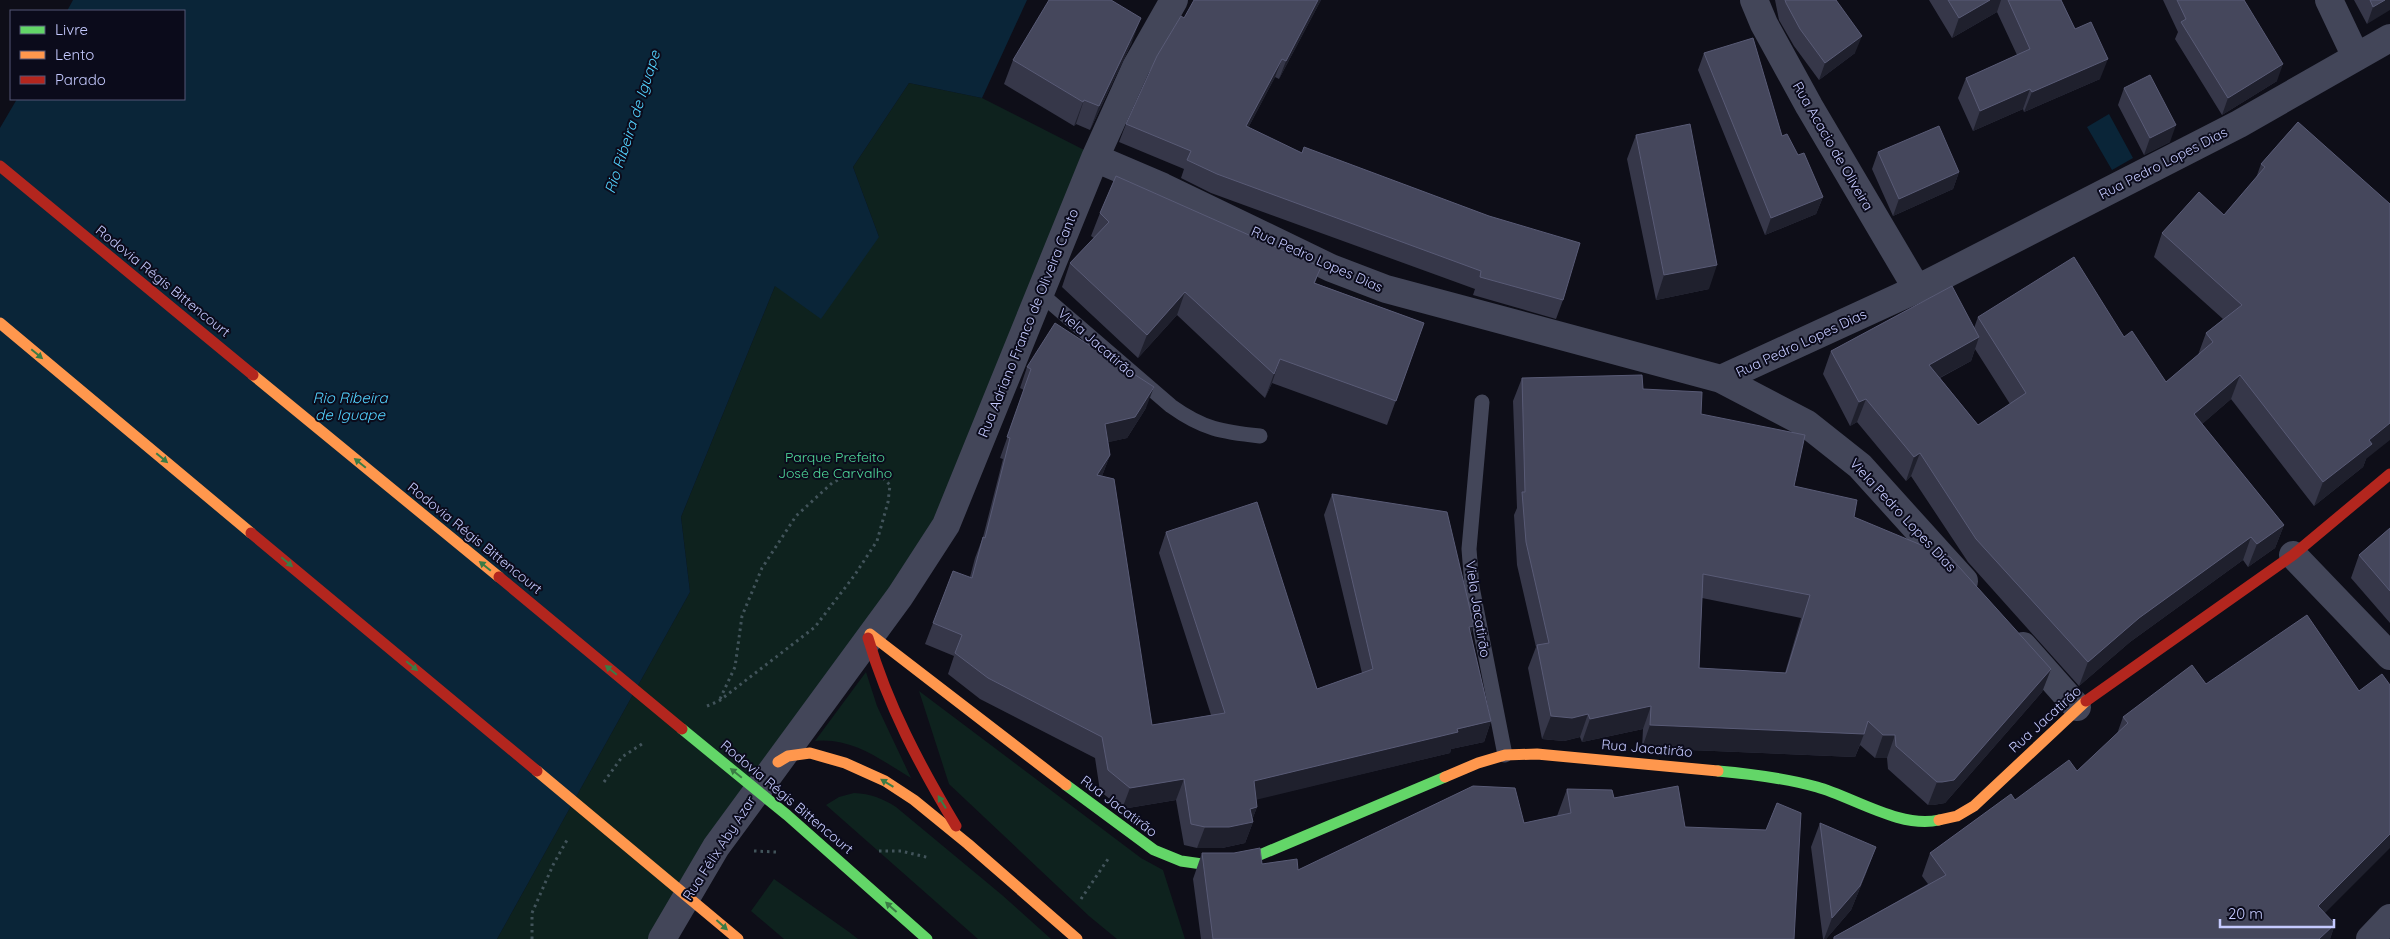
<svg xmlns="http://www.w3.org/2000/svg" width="2390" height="939" viewBox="0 0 2390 939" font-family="Quicksand,sans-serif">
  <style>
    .green { fill: #0e221e }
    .water { fill: #0a2538 }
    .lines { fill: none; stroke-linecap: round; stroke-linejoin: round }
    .path { stroke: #42545b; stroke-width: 3; stroke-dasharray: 2.5 4; stroke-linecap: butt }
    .lane { stroke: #434659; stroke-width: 15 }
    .street { stroke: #434659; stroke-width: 28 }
    .fast { stroke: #63d668; stroke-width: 11 }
    .slow { stroke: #ff974d; stroke-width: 11 }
    .jam { stroke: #b3261e; stroke-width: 11 }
    .wall { fill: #363749; fill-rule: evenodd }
    .shaded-wall { fill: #1f202d }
    .building { fill: #45475c; stroke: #595b76; fill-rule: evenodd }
    .oneway { fill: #3b7b45 }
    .labels { text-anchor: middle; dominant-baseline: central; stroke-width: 4; stroke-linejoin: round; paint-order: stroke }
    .street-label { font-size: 14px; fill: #c5caff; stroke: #0b0b1b }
    .park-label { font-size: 14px; fill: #51df9e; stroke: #0b0b1b }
    .water-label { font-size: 15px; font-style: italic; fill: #53d3ff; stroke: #0b0b1b }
  </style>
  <rect width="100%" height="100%" fill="#0e0e18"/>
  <path class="green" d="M909,83l73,15 112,57 -149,367 -287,417h-161l193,-347 -9,-75 94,-231 104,-49 -26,-70z
    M866,672l11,34 34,72c-30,-18 -59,-41 -96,-37z
    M919,691l222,167 22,12 22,69h-68l-28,-23 -140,-132z
    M854,793c17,1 28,5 42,14l106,88 49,44h-73l-152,-134 13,-8z
    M774,879l75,53 9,7h-74l-33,-28z"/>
  <path class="water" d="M73,0h954l-45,98 -73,-15 -56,84 26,70 -58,82 -46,-33 -94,231 9,75 -193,347h-497v-811l17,-29h167v-88h-117z
    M2109,114l24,44 -21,12 -25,-43z"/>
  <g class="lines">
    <path class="path" d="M707,706l12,-5 96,-74 39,-51 23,-35 11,-39 2,-17 -11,-11 -21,-4 -26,13 -36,33 -34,52 -20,48 -7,51 -16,34
      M604,782l18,-25 23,-15
      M754,851l22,1
      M879,851h22l29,7
      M1081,899l27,-40
      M532,939v-26l21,-48 14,-25"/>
    <path class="lane" d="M1041,294l130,112c32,23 51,26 89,30
      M1482,402l-13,147 3,38 33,168"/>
    <path class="street" d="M1754,0l10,24 45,82 108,183
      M2329,0l27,57
      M1095,158l68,29 168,81 55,21 335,90 86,45 53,42 104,115
      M1721,379l196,-90 322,-165 151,-86
      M2293,555l97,101
      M2023,646l54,61
      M662,939l54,-92 184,-251 46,-71 149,-367 41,-91 38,-67
      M2370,939l20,-21"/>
    <path class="fast" d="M682,729l105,86 140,124
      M1718,771c34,3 66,7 99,16 36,10 84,42 122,33
      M1066,785l88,65 27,11 28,4 46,-8 190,-80"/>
    <path class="slow" d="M0,323l251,210
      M253,375l246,202
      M870,634l196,151
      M778,762l10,-6 22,-3 35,10 40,18 29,19 54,44 109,95
      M537,771l201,168
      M1445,777l33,-14 27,-8 32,-1 181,17
      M1939,820l18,-4 17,-10 112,-105"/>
    <path class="jam" d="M0,166l253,209
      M251,533l286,238
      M499,577l183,152
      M868,638c20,68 52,128 88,188
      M2086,701l207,-146 97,-81"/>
  </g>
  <path class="wall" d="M1321,0l-42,79 -4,-2 -27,51 315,172 -7,19 -83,-24 2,-6 -264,-96 -30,-15 3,-9 -65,-27 7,-18 58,-106z
    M1775,0h61l19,53 -36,27 -25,-34 -15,-26z
    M1929,0h132l39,79 -76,33 -1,-3 -50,22 -15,-33 8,-20 51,-23 -20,-43 -45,26z
    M2163,0h81l33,81 -55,34 -47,-76 3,-7z
    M2354,0h36l-23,24z
    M1132,42l-42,88 -14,-6 -2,2 -70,-42 9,-24z
    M1704,53l78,83 16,19 25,42 -7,17 -51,21 -67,-165z
    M2124,88l46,54 -26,13 -26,-50z
    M2298,122l68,337 -3,8 -49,39 -83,-107 -29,25 82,101 -9,23 -27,19 -5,-7 -113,82 -51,44 -111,-124 -57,-86 -5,5 -49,-59 -7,4 -27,-52 8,-23 143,-23 4,-11 146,20 42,45 32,-27 8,-22 17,-14 -69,-62 8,-24 62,-18 32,-37 5,-14zM1975,349l35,55 -32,21 -38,-47 31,-17z
    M1636,135l73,154 -53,11 -29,-141z
    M1878,152l81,20 -6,17 -60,27 -21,-47z
    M1100,213l221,54 -6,16 109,40 -37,102 -115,-42 -7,15 -88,-83 -39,43 -76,-71 8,-24 24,-25 -3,-2z
    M1027,367l119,41 -19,30 -19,4 2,13 -8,21 50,249 59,-10 -52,-162 7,-21 151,157 45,-16 -38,-158 8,-21 138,140 21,87 -7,21 -33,7 -1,4 -194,46 1,8 -5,13 1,2 -8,21 -23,5h-25l-13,-3 -8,-45 -54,9 -22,-18 -5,-33 -115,-59 -32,-25 6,-18 -29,-12 8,-21 37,-46 5,-19 8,-21 20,-78 -3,-1 24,-68 -4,-2z
    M1522,378l121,11 58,25 93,72 60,31 197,152 -9,23 -97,111 -12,2h-5l-40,-36 -1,-11h-12l-15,-13 -5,12 -213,-9 1,-19 -61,13 -2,-5 -16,4 -22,-2 -14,-71 8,-21 -19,-82 -3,-50 3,-7 -4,-107zM1702,598l99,20 -16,55 -86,-5z
    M2390,528v95l-39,-45 8,-23z
    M2123,717l212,207 -5,15h-497l1,-2 94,-53 -6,-8 8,-23 85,-53 62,-29 40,-37z
    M1567,789l47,9 71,29 109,112h-593l-8,-60 9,-26 96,17 259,-54z
    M1820,823l47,48 -16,39 -25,29h-3l-12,-92z"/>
  <path class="shaded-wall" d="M1318,0h3l-42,79 7,-18z
    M1990,0h11l-4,12 -45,26 7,-20z
    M2385,0h5v10l-23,14 6,-17z
    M1141,18l-9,24 -42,88 9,-24z
    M1862,36l-7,17 -36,27 6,-17z
    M1282,59l-7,18 -36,68 7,-19z
    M2108,59l-8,20 -76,33 8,-20z
    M2283,64l-6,17 -55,34 6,-17z
    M2030,89l-7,20 -50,22 7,-20z
    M1084,100l-8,24 -2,2 9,-24z
    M2176,125l-6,17 -26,13 6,-17z
    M1959,172l-6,17 -60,27 6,-17z
    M1823,197l-7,17 -51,21 6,-17z
    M1717,265l-8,24 -53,11 8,-25z
    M1185,292l-8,23 -39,43 9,-23z
    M1979,337l-8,24 -51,27 9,-23z
    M1280,359l-8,24 -7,15 9,-24z
    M2240,375l-9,24 -45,39 8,-24z
    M1154,387l-8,21 -19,30 -30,7 8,-21z
    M1866,399l-9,23 -7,4 9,-24z
    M2390,423v17l-24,19 -3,8 -49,39 9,-24 46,-42z
    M1920,453l-9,23 -5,5 8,-24z
    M1110,455l-8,21 -5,-1z
    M2284,525l-9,23 -27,19 9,-23z
    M2251,537l-8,23 -113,82 -51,44 9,-24 51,-44z
    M1474,626l-8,21 3,-20z
    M2051,669l-9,23 -97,111 -12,2h-5l9,-23z
    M1651,706l-8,23 -61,13 8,-23z
    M1588,714l-8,23 -16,4 -22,-2 9,-23z
    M1491,721l-7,21 -33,7 -1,4 -203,49 7,-21z
    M1650,725l214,9 -9,23 -213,-9z
    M1883,735h12l-8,23h-12z
    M1184,779l-8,21 -54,9 8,-21z
    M1257,807l-6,16 2,-1 -8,21 -23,5h-25l8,-21z
    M2390,834v14l-80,80 8,-22z
    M1876,847l-9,24 -16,39 -25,29h-2l8,-21z
    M2335,924l-5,15h-11z"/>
  <path class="building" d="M1049,0h62l30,18 -42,88 -15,-6 -1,2 -70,-42z
    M1194,0h124l-32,61 -4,-2 -36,67 56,27 2,-6 185,69 91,27 -17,57 -83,-23 1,-6 -264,-97 -30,-14 4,-9 -65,-27 31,-68 24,-40 3,2z
    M1785,0h51l26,36 -37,27 -25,-34 -14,-26z
    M1948,0h42l-31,18z
    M2008,0h53l14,29 16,-7 17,37 -76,33 -2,-3 -50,22 -14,-33 64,-29z
    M2177,0h67l39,64 -55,34 -47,-76 5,-3z
    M2370,0h15l-12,7z
    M1753,38l29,98 5,-2 11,21 6,-2 19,44 -52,21 -67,-165z
    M2150,75l26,50 -26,13 -26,-50z
    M2298,122l92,82v219l-21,17 3,4 -49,38 -83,-107 -46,39 90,111 -27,19 -6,-7 -112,81 -51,44 -112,-123 -56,-86 -6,4 -48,-58 -7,3 -28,-51 121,-65 27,51 -50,28 49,60 48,-32 -48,-76 96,-60 50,80 8,-6 34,51 47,-40 -7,-9 36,-28 -80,-72 37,-41 25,23 41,-48 -4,-3z
    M1690,124l27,141 -53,10 -28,-140z
    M1939,126l20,46 -60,27 -21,-47z
    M1116,176l205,91 -7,16 110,40 -28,78 -116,-42 -6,15 -89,-82 -38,43 -77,-72 39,-41 -9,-9z
    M1055,323l99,64 -19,30 -30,7 5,31 -13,20 17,4 38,246 73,-12 -59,-181 91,-30 60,187 56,-20 -41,-175 115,18 27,114 -5,1 22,94 -34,8 1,3 -204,49 3,26 -7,2 3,13 -24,5h-24l-14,-3 -7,-45 -54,9 -22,-18 -6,-33 -114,-59 -33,-25 7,-18 -29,-12 20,-52 19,7 11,-41 2,1 25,-100 -3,-1 24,-68 -4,-2z
    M1642,375l1,14 59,3 -1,22 104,21 -11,51 63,14 -3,17 96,40 101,112 -97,111 -12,2h-5l-41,-36 -1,-11h-12l-15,-14 -4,13 -214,-9 1,-19 -61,13 -2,-5 -16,4 -21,-2 -14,-71 12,-2 -23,-101 -4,-50h3l-3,-114zM1703,574l107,21 -24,78 -87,-5z
    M2390,528v63l-31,-36z
    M2307,615l52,76 23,-17 8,11v149l-72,72 17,18 -16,15h-485v-2l112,-62 -16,-22 81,-59 4,6 54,-40 8,11 51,-48 -5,-6 69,-52 14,19z
    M1473,786l42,2 9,35 47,-10 -4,-24 45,1 2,8 64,-12 7,41 81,3 11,-27 24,10 -7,126h-581l-11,-86h32l26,-5 2,16 35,-5 1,11z
    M1820,823l56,24 -16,39 -28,32z"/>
  <defs><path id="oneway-solid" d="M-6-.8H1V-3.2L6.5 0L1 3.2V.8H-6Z" transform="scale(1.25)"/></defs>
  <g class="oneway">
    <use href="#oneway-solid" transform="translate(37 354) rotate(40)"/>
    <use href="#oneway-solid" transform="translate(162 458) rotate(40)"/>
    <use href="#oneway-solid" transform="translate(360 463) rotate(-141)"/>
    <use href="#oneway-solid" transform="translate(287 562) rotate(40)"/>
    <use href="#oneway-solid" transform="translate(485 566) rotate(-141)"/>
    <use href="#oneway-solid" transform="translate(412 666) rotate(40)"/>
    <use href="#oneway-solid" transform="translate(611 670) rotate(-141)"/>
    <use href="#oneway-solid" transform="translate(736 773) rotate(-141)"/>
    <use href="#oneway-solid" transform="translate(887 783) rotate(-149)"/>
    <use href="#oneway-solid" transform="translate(942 802) rotate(-122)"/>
    <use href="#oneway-solid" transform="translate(891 907) rotate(-138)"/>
    <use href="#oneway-solid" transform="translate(722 925) rotate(42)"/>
  </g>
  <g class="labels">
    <g class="street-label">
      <text transform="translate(1833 146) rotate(60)">Rua Acacio de Oliveira</text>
      <text transform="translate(2163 163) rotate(-27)">Rua Pedro Lopes Dias</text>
      <text transform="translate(1317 259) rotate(24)">Rua Pedro Lopes Dias</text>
      <text transform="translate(163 281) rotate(39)">Rodovia Régis Bittencourt</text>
      <text transform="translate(1028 323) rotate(-68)">Rua Adriano Franco de Oliveira Canto</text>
      <text transform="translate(1097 343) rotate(41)">Viela Jacatirão</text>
      <text transform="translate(1801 343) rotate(-25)">Rua Pedro Lopes Dias</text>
      <text transform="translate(1903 515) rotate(47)">Viela Pedro Lopes Dias</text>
      <text transform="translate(475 538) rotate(39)">Rodovia Régis Bittencourt</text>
      <text transform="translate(1478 609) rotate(81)">Viela Jacatirão</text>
      <text transform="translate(2045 719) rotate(-42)">Rua Jacatirão</text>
      <text transform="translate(1647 748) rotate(5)">Rua Jacatirão</text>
      <text transform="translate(787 797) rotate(40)">Rodovia Régis Bittencourt</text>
      <text transform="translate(1119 806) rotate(37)">Rua Jacatirão</text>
      <text transform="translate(719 848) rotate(-57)">Rua Félix Aby Azar</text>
    </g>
    <g class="park-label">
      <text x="835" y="457">Parque Prefeito<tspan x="835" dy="16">José de Carvalho</tspan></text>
    </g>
    <g class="water-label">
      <text transform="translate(632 122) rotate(-72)">Rio Ribeira de Iguape</text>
      <text x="350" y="397">Rio Ribeira<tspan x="350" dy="17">de Iguape</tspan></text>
    </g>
  </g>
  <rect x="10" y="10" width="175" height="90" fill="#0b0b1b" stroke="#555776"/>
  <rect x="20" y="26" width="25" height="8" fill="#63d668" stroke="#555776"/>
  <text x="55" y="35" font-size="15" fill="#c5caff">Livre</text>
  <rect x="20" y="51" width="25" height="8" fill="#ff974d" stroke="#555776"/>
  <text x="55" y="60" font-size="15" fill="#c5caff">Lento</text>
  <rect x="20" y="76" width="25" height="8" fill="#b3261e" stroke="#555776"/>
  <text x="55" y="85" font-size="15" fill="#c5caff">Parado</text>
  <path d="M2220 919v8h114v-8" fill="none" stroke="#c5caff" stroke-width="2.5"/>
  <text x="2228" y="919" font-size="15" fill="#c5caff" stroke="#0b0b1b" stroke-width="4" paint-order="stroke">20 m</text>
</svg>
